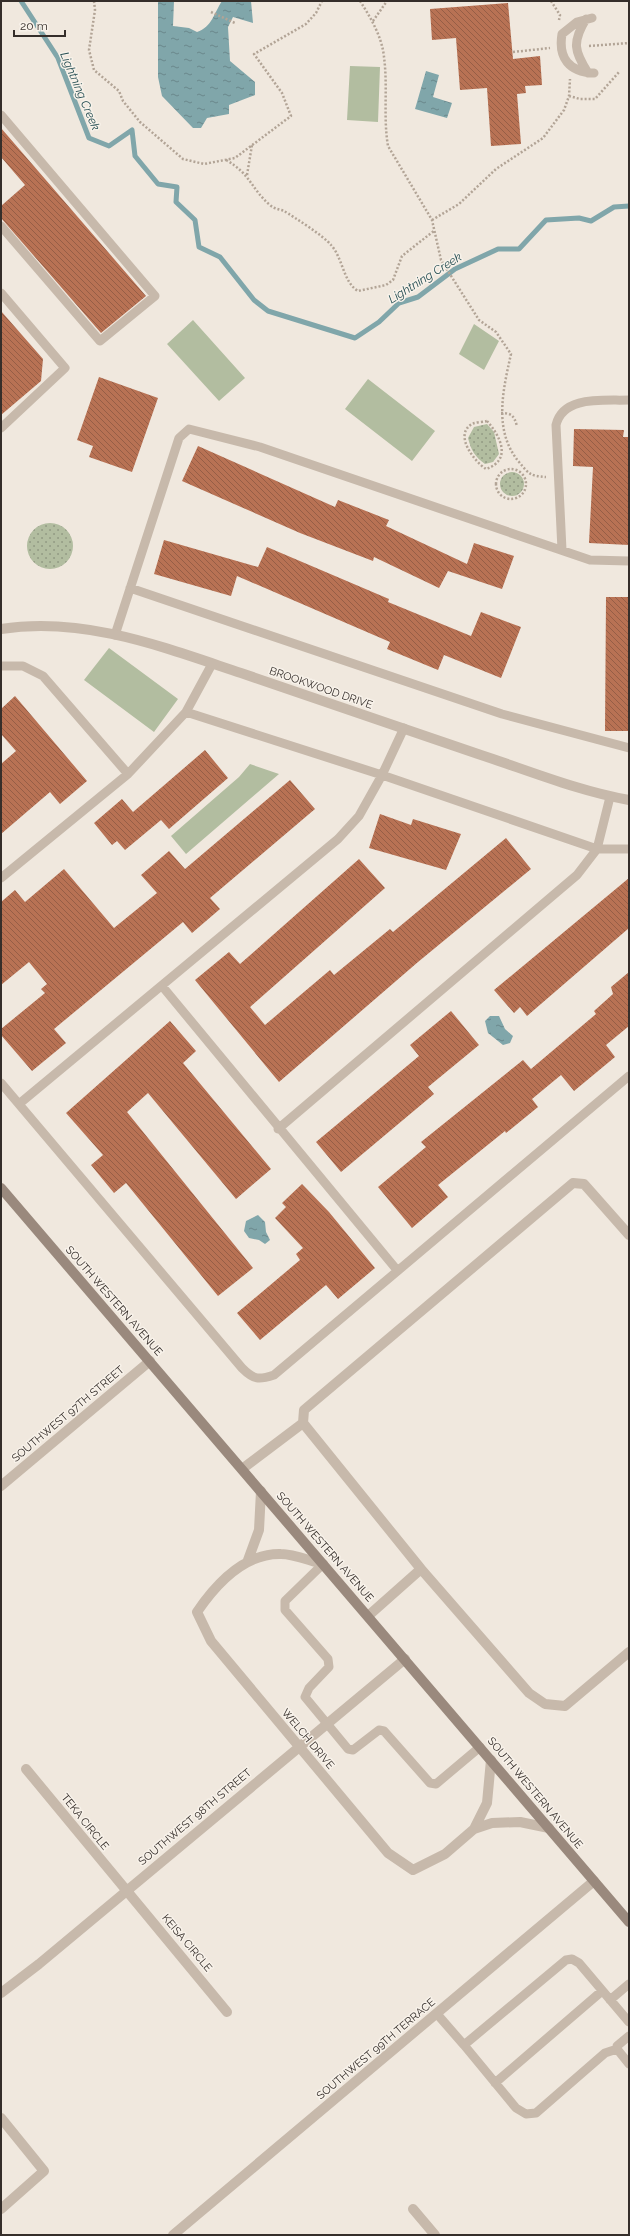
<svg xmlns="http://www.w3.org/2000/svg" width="630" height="2236" viewBox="0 0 630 2236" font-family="Raleway,sans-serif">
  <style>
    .grass { fill: #b2bda0 }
    .park { fill: url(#park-dots) }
    .water { fill: url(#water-ripples) }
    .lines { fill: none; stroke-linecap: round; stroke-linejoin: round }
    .stream { stroke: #80a6aa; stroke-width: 5 }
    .building { fill: url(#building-back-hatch) }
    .path { stroke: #b2a496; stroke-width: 2.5; stroke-dasharray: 2 2; stroke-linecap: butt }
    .lane { stroke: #c7b9ab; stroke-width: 9 }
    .street { stroke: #c7b9ab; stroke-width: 10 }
    .secondary { stroke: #9a897d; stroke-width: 10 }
    .labels { text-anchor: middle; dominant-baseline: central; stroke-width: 3; stroke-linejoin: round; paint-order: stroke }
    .street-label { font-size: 11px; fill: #352e2a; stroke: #f8f2ea }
    .water-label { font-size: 12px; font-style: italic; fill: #244d52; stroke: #f8f2ea }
  </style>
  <defs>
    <pattern id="park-dots" width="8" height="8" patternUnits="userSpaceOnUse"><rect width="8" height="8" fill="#b2bda0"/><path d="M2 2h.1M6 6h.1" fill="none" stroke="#929a83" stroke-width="1.8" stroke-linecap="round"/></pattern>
    <pattern id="water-ripples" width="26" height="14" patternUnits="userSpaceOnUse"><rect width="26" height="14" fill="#80a6aa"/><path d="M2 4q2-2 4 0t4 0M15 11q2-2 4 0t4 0" fill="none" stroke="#6a888b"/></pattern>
    <pattern id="building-back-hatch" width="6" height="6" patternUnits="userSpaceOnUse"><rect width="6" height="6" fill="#b87254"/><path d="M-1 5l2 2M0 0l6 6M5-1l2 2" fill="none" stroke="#965e46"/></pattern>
  </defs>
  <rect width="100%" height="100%" fill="#f0e8de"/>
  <path class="grass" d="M350,66l30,1 -2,55 -31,-2z
    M193,320l52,58 -26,23 -52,-57z
    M474,324l25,17 -15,29 -25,-16z
    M368,379l67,52 -23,30 -67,-52z
    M109,648l69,51 -24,33 -70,-52z
    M250,764l29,10 -93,80 -15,-18 68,-59z"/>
  <path class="park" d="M487,424l7,8 5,22 -6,8 -8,2c-10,-7 -14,-14 -17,-26l6,-11z
    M500 484a12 12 0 1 1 24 0a12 12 0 1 1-24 0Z
    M27 546a23 23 0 1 1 46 0a23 23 0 1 1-46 0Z"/>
  <path class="water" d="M158,1h16l-1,25 16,2 8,4c15,-5 17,-19 25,-31h29l2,22 -20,-6 -5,10 2,34 25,21v13l-26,10v9l-22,4 -6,10h-8l-31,-32 -4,-19z
    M426,71l13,4 -6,22 19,6 -5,15 -32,-9z
    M490,1016h9l6,13 8,7 -3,7 -7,2 -15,-12 -3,-12z
    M258,1215l7,7 1,10 4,8 -5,4 -6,-4 -10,-2 -5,-7 2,-10z"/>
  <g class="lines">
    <path class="stream" d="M21,1l37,57 31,80 20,8 23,-16 3,26 23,28 19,3 -1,15 19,18 4,27 21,10 34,43 14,11 87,27 24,-16 20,-19 19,-6 37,-28 43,-20h21l27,-29 33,-2 12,3 23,-14 15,-1"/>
  </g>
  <path class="building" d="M508,3l5,56 27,-3 2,29 -17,1 1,7 -9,1 4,50 -30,2 -4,-58 -27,2 -4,-52 -24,2 -2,-31z
    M1,128l145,168 -45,37 -100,-115v-12l24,-21 -24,-28z
    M1,311l42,48 -2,22 -40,34z
    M99,377l59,21 -26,74 -43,-15 4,-11 -16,-6z
    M574,429l50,1 -1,7h6v108l-40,-2 4,-76 -20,-1z
    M198,446l137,61 3,-7 51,20 -3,6 81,38 7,-21 40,13 -12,33 -54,-18 -9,17 -65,-31 -1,4 -73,-28 -118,-52z
    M164,540l94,27 9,-20 122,52 -1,3 83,34 10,-24 40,15 -20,51 -57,-23 -6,15 -51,-21 3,-7 -153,-66 -6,20 -77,-22z
    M606,597h23v134h-24z
    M15,696l72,85 -27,23 -10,-12 -49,42v-70l15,-13 -15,-17v-25z
    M205,750l23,28 -59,51 -8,-9 -36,30 -8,-9 -5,4 -18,-22 28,-24 11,13z
    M290,780l25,29 -105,89 10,11 -28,24 -9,-11 -129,107 12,14 -34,28 -31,-36v-6l44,-36 -4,-4 6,-5 -18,-22 -28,23v-83l14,-12 10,12 39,-33 50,59 43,-35 -16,-18 28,-24 16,18z
    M380,814l31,11 2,-6 48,15 -15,36 -77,-22z
    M506,838l25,31 -113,93 -139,120 -84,-102 34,-28 11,12 119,-105 26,29 -135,119 15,18 65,-55 4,5 56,-46 3,3z
    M629,878v50l-102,88 -7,-9 -6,6 -20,-23z
    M629,972v54l-23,19 9,12 -41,34 -13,-16 -29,24 6,8 -32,26 -1,-2 -67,54 10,12 -36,31 -34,-41 48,-40 -5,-5 102,-82 8,9 65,-55 -2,-3 19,-17 -2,-7z
    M451,1011l28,34 -51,42 6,7 -93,78 -25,-30 103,-86 -9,-11z
    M170,1021l26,30 -13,12 88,106 -35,30 -88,-106 -21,19 126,156 -35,28 -92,-113 -12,10 -23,-28 12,-10 -37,-42z
    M302,1184l27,28 46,56 -37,31 -12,-14 -66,55 -23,-27 63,-53 -4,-6 7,-6 -28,-30 11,-11 -4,-4z"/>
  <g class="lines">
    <path class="path" d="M94,1l1,9 -6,40 5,20 25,21 4,10 17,21 43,37 21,5 31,-6 56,-42 -9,-23 -28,-39 52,-30 10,-11 6,-12
      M360,1c11,17 22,36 24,56 4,30 -1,60 4,89l44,74 9,40 38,60 17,12 15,22c-8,36 -18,77 8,108 10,12 11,14 27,15
      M551,1l9,14 -1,5
      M211,12l24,11
      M373,21l14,-20
      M589,46l40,-3
      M513,52l37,-4
      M569,96l11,3h15l25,-28
      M226,160c25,14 25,29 44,45 4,4 9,4 14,6 10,6 40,25 47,34 12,13 12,37 27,46l28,-6 7,-5 9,-24 33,-26
      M247,175l5,-30
      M432,220l27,-16 37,-35 47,-31 21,-28 5,-14 1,-17
      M501,413c11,0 13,3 16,13
      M487,421c14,16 25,39 -1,48 -11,-7 -33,-34 -14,-45 4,-2 11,-2 15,-3z
      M496 484a15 15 0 1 1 30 0a15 15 0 1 1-30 0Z"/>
    <path class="lane" d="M592,18l-15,4 -15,12c-4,24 7,38 32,39
      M586,19c-14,23 -12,32 2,54
      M1,115l154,181 -55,45 -99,-115
      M1,293l64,75 -64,60
      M562,550l-6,-125c7,-30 48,-24 73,-25
      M130,588l372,126 127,34
      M115,635l64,-197 10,-9 71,18 330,113 39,1
      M1,666h22l20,10 85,98
      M186,712l196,63 215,74h32
      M1,878l127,-104 58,-62 26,-48
      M162,986l235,284
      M1,1083l241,285c12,12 17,12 32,7l355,-299
      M19,1104l319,-265 21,-23 23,-41 22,-47
      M278,1129l299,-254 20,-26 13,-52
      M323,1564l-38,37v9l43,49 1,8 -20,21 -4,9 43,52 5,1 26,-20 5,1 46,52 6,1 44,-37
      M610,2000l19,-16
      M437,2014l27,31 102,-85 6,-1 7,4 50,59
      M629,2036l-12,10v3l12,15
      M464,2045l52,63 10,6 10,-1 69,-60 12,-4
      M495,2083l107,-92"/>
    <path class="street" d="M1,629c83,-13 162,18 240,44 79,27 158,54 237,81 49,16 100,37 151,46
      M629,1235l-45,-51 -11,-1 -269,227 -1,13 118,146 108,124 16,11 20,2 64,-54
      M242,1469l61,-46
      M1,1486l149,-125
      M248,1560l11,-30 2,-39
      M323,1564c-13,-3 -29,-10 -42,-10 -37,-1 -65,30 -84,58l14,29 177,212 25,17 32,-16 29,-25 18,-6 28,-1 29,6
      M368,1616l53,-47
      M26,1769l201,243
      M474,1829l13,-26 4,-43
      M1,1993l38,-29 366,-305
      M1,2118l43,53 -43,38
      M413,2209l22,26
      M173,2235l421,-354"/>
    <path class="secondary" d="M1,1188l628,734"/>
  </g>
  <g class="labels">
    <g class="street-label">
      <text transform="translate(321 688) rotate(19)">BROOKWOOD DRIVE</text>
      <text transform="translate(114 1301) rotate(49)">SOUTH WESTERN AVENUE</text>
      <text transform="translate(68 1414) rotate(-40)">SOUTHWEST 97TH STREET</text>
      <text transform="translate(325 1547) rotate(49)">SOUTH WESTERN AVENUE</text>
      <text transform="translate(308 1739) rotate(50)">WELCH DRIVE</text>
      <text transform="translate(535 1793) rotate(50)">SOUTH WESTERN AVENUE</text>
      <text transform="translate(195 1817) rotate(-40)">SOUTHWEST 98TH STREET</text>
      <text transform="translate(85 1822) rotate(51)">TEKA CIRCLE</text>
      <text transform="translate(187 1943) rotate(50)">KEISA CIRCLE</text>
      <text transform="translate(376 2049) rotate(-40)">SOUTHWEST 99TH TERRACE</text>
    </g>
    <g class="water-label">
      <text transform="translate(80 91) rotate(67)">Lightning Creek</text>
      <text transform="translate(425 278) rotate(-32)">Lightning Creek</text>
    </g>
  </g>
  <rect width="630" height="2236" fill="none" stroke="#352e2a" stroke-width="4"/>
  <path d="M14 30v6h51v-6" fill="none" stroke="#352e2a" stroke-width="2"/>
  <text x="20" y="30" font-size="12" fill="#352e2a" stroke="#f8f2ea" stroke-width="3" paint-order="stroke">20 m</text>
</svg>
